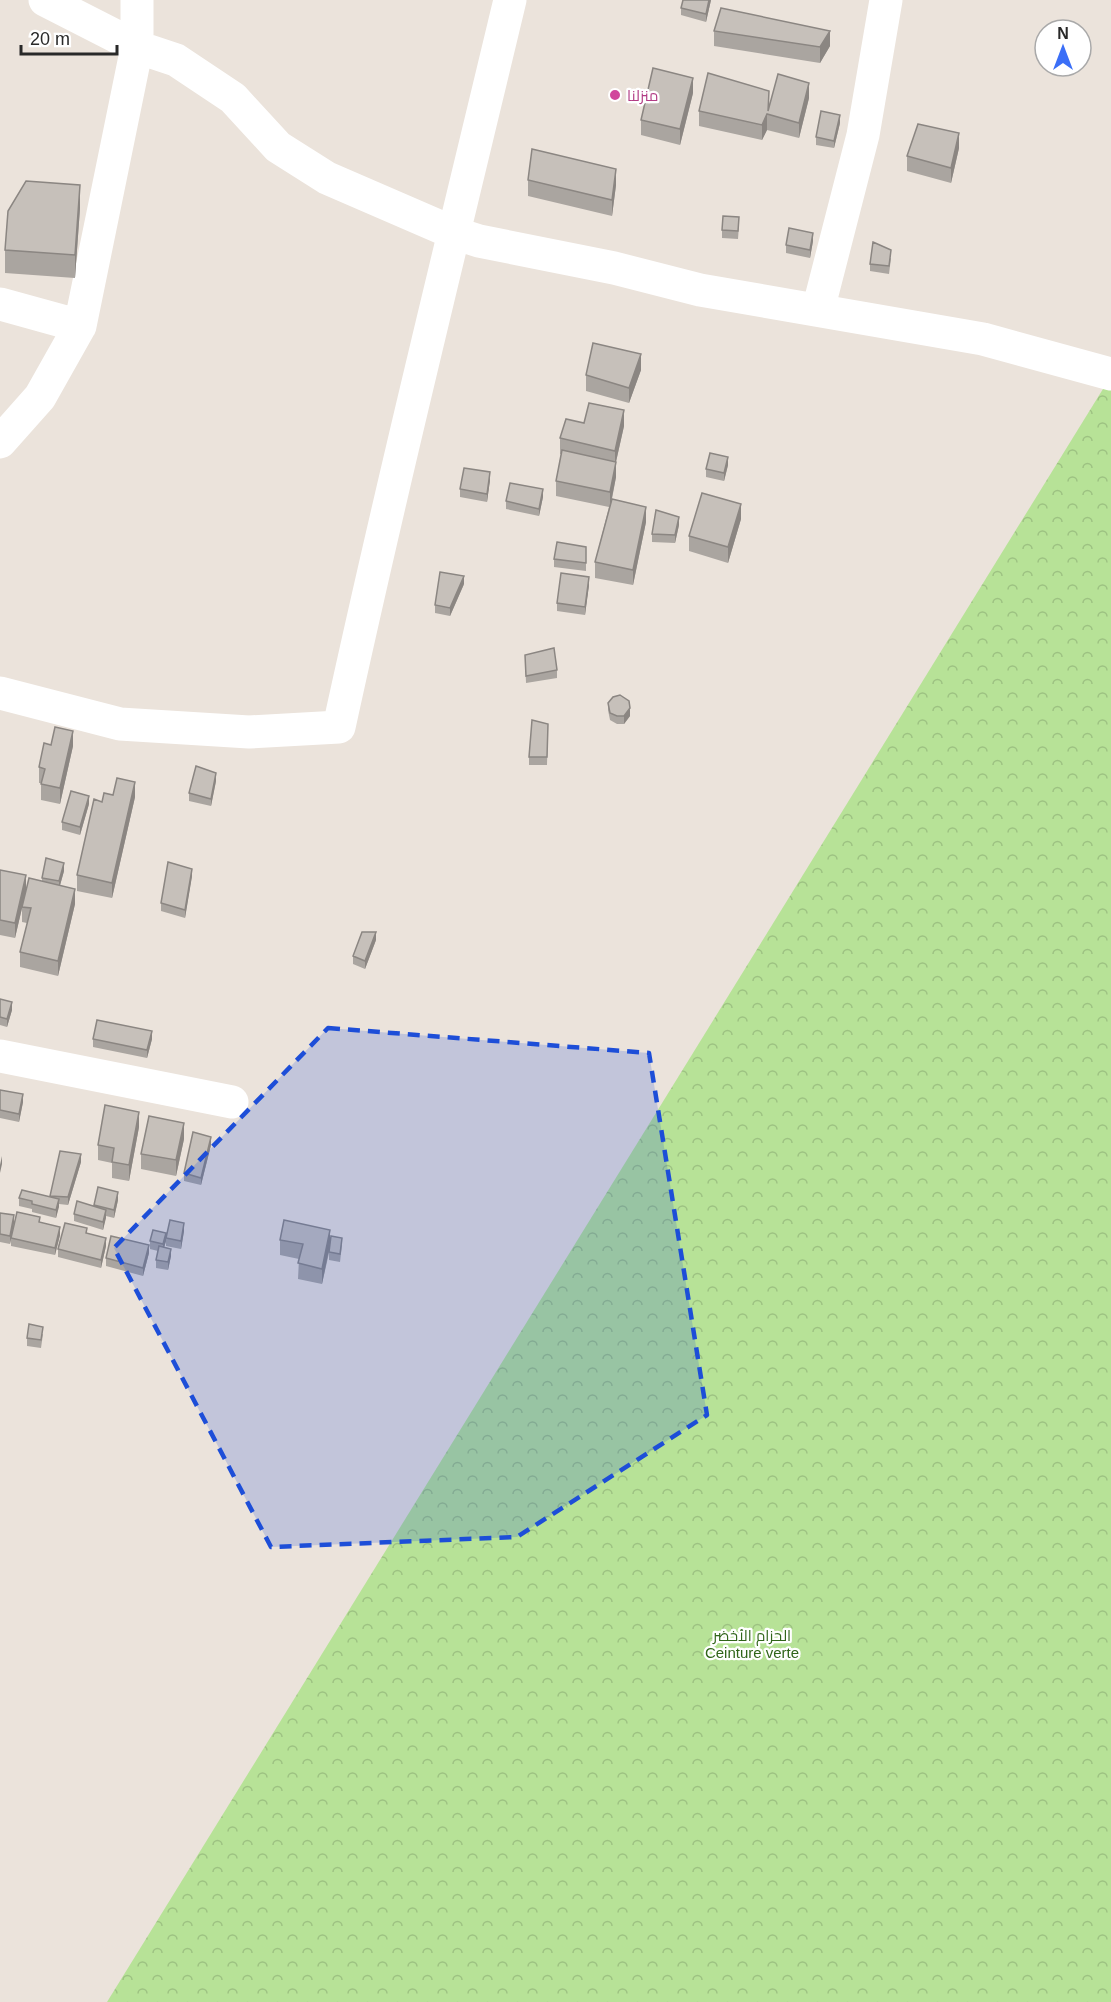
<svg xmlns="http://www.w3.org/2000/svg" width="1111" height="2002" viewBox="0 0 1111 2002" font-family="Arial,Cairo,sans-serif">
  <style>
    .forest { fill: url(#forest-crowns) }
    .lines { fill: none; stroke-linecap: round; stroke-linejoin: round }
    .minor { stroke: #fff; stroke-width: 33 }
    .wall { fill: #aaa5a0 }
    .shaded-wall { fill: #8b8682 }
    .building { fill: #c6c0ba; stroke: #8b8682; stroke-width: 1.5 }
    .marked { fill: #1d4ed8; fill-opacity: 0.2; stroke: #1d4ed8; stroke-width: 4.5; stroke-dasharray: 12 8; stroke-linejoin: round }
    .hotel-dot { fill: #d1479c; stroke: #fff; stroke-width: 2 }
    .labels { text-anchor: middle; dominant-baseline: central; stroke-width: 4.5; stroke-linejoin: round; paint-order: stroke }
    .hotel-label { font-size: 15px; fill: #b23c85; stroke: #fff; text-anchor: start }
    .park-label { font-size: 15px; fill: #30651a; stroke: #fff }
  </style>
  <defs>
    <pattern id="forest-crowns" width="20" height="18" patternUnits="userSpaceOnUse" patternTransform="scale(1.5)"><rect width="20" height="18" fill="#b7e297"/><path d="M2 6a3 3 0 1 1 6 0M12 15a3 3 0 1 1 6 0" fill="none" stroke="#9dc282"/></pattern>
  </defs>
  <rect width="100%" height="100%" fill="#ebe3db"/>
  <path class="forest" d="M1111,376v1626h-1004z"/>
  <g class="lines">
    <path class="minor" d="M45,0l92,47 39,13 57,38 45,49 49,31 127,55 25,8 135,27 86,22 283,49 128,35
      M0,304l80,22
      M818,310l45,-175 23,-135
      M0,442l40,-45 40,-71 57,-279v-47
      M0,693l120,31 129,8 90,-5c53,-243 113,-485 171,-727
      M0,1056l232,46"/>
  </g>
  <path class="wall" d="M711,0l-5,22 -25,-7v-7z
    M714,31l116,15 -10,17 -106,-17z
    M693,93l-13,52 -39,-10v-15z
    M809,98l-10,40 -32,-8 -5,10 -63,-14v-15l70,-4z
    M840,123l-6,25 -18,-3v-8z
    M959,148l-8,35 -44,-12v-15z
    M528,180l88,5 -4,31 -84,-20z
    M80,208l-5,70 -70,-5v-23z
    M739,225l-1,14 -16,-1v-8z
    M813,241l-3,17 -24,-5v-8z
    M891,258l-2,16 -19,-3v-7z
    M641,370l-12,33 -43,-12v-16z
    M584,423l40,3 -8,36v15l-4,22 34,23 -13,63 -38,-7v-16l14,-55 -53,-11v-15l5,-27h-1v-16z
    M728,465l-4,16 -18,-4v-8z
    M490,480l-3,22 -27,-5v-8z
    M543,497l-4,19 -33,-7v-8z
    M741,519l-13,44 -39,-12v-15z
    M679,525l-4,18 -23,-1v-8z
    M586,547v24l-32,-4v-8z
    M464,584l-14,32 -15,-3v-8z
    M589,585l-4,30 -28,-4v-8z
    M525,655l32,15v8l-31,5z
    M608,703l22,13 -6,8h-7l-7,-4 -2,-10z
    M548,724l-1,41h-18v-8z
    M51,745l22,1 -13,58 -19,-4v-17h-2v-16z
    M216,781l-5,25 -22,-5v-8z
    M113,795l22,2 -23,101 -35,-7v-16l25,-73z
    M89,804l-9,31 -18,-5v-8z
    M0,870l26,21 -11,47 -15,-3z
    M64,871l-4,14 15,19 -17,72 -38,-9v-15l7,-29 -5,-1v-15l20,-26v-3z
    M192,876l-7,42 -24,-7v-8z
    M376,940l-11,29 -12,-5v-8z
    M0,999l12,11 -5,17 -7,-2z
    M93,1039h59l-5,19 -54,-11z
    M0,1090l23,12 -4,20 -19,-4z
    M139,1127l-10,54 -17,-3v-15l-14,-3v-15z
    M184,1139l-8,37 -35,-7v-15z
    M211,1145l-10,40 -17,-4v-8z
    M60,1151l21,11 -13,43 -9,-1 -3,14 -24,-6v-3l-13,-3v-8l31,-1z
    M98,1187l20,13 -4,18 -8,-2 -3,14 -29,-9v-7l20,-8z
    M0,1213l14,10 -4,21 -10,-2z
    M40,1222l20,13 -5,20 -44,-9v-8z
    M184,1231l-3,18 -15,-3v-8z
    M87,1233l19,13 -5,22 -43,-11v-8z
    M280,1240l50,3 12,2 -2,17 -11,-2v-7l-7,31 -24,-5 1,-20 -19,-4z
    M150,1241h16l-2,6 7,9 -3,14 -12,-2v-8l2,-9 -8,-2z
    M149,1253l-6,23 -37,-10v-8z
    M43,1334l-2,14 -14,-2v-8z"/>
  <path class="shaded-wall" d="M709,0h2l-5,22v-8z
    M830,31v15l-10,17v-16z
    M693,78v15l-13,52v-16z
    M809,83v15l-10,40v-15z
    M767,114v16l-5,10v-15z
    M840,115v8l-6,25v-7z
    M959,133v15l-8,35v-15z
    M616,169v16l-4,31v-16z
    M80,185v23l-5,70v-23z
    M813,233v8l-3,17v-8z
    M641,354v16l-12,33v-15z
    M624,410v16l-9,40v-15z
    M728,457v8l-4,16v-8z
    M616,462v15l-6,30v-15z
    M490,472v8l-3,22v-8z
    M543,489v8l-4,19v-7z
    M741,504v15l-13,44v-16z
    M646,507v15l-13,63v-15z
    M679,517v8l-4,18v-8z
    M464,576v8l-14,32v-8z
    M589,577v8l-4,30v-8z
    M630,708v8l-6,8v-8z
    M73,731v15l-13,58v-16z
    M216,773v8l-5,25v-7z
    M135,782v15l-23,101v-15z
    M89,796v8l-9,31v-8z
    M64,863v8l-5,18v-8z
    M192,869v7l-7,42v-8z
    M26,875v16l-11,47v-15z
    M75,889v15l-17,72v-15z
    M376,932v8l-11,29v-8z
    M12,1002v8l-5,17v-8z
    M152,1031v8l-5,19v-8z
    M23,1094v8l-4,20v-8z
    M139,1112v15l-10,54v-16z
    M184,1123v16l-8,37v-16z
    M211,1137v8l-10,40v-7z
    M81,1154v8l-13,43v-8z
    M2,1156v8l-2,9v-8z
    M118,1192v8l-4,18v-8z
    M59,1199v8l-3,11v-8z
    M106,1210v8l-3,12v-8z
    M14,1215v8l-4,21v-8z
    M184,1223v8l-3,18v-8z
    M60,1227v8l-5,20v-7z
    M330,1230v15l-8,39v-15z
    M166,1233v8l-3,11v-8z
    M106,1238v8l-5,22v-8z
    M149,1245v8l-6,23v-8z
    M171,1249v7l-3,14v-8z"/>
  <path class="building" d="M683,0h26l-3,14 -25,-6z
    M721,8l109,23 -10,16 -106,-16z
    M653,68l40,10 -13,51 -39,-9z
    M708,73l61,18 -1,20 10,-37 31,9 -10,40 -32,-9 -5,11 -63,-14z
    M821,111l19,4 -6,26 -18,-4z
    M918,124l41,9 -8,35 -44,-12z
    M532,149l84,20 -4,31 -84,-20z
    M26,181l54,4 -5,70 -70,-5 3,-39z
    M723,216l16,1 -1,14 -16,-1z
    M789,228l24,5 -3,17 -24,-5z
    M873,242l18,8 -2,16 -19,-2z
    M593,343l48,11 -12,34 -43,-13z
    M589,403l35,7 -9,41 -55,-13 6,-19 18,4z
    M562,450l54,12 -6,30 -54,-11z
    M710,453l18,4 -4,16 -18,-4z
    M464,468l26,4 -3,22 -27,-5z
    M510,483l33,6 -4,20 -33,-8z
    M702,493l39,11 -13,43 -39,-11z
    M612,499l34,8 -13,63 -38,-8z
    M656,510l23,7 -4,18 -23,-1z
    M557,542l29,5v16l-32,-4z
    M440,572l24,4 -14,32 -15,-3z
    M561,573l28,4 -4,30 -28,-4z
    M554,648l3,22 -31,6 -1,-21z
    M620,695l9,6 1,7 -6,8h-7l-7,-3 -2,-10 5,-6z
    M532,720l16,4 -1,33h-18z
    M55,727l18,4 -13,57 -19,-4 4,-15 -6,-2 5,-24 7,2z
    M196,766l20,7 -5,26 -22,-6z
    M117,778l18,4 -23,101 -35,-8 17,-76 8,3 2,-9 9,2z
    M71,791l18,5 -9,31 -18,-5z
    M46,858l18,5 -5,18 -17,-3z
    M168,862l24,7 -7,41 -24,-7z
    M0,870l26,5 -11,48 -15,-3z
    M29,878l46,11 -17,72 -38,-9 11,-44 -9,-1z
    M362,932h14l-11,29 -12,-5z
    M0,999l12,3 -5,17 -7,-2z
    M97,1020l55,11 -5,19 -54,-11z
    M0,1090l23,4 -4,20 -19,-4z
    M105,1105l34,7 -10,53 -17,-3 2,-14 -16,-3z
    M149,1116l35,7 -8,37 -35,-6z
    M193,1132l18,5 -10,41 -17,-5z
    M60,1151l21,3 -13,43 -18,-1z
    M98,1187l20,5 -4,18 -20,-5z
    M22,1190l37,9 -3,11 -24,-6v-3l-13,-3z
    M77,1201l29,9 -3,12 -29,-8z
    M17,1212l23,5 -1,5 21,5 -5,21 -44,-10z
    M0,1213l14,2 -4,21 -10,-2z
    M170,1220l14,3 -3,18 -15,-3z
    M284,1220l46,10 -8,39 -24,-6 5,-19 -23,-4z
    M65,1223l22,5 -1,5 20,5 -5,22 -43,-11z
    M153,1230l13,3 -3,11 -13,-3z
    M111,1236l38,9 -6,23 -37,-10z
    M331,1236l11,2 -2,16 -11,-2z
    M159,1246l12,3 -3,13 -12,-2z
    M29,1324l14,3 -2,13 -14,-2z"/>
  <path class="marked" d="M328,1028l321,25 58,362 -190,122 -246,10 -157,-299z"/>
  <circle class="hotel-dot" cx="615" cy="95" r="6"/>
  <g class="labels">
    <g class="hotel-label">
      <text x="627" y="95">منزلنا</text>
    </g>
    <g class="park-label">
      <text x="752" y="1635">الحزام الأخضر<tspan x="752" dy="17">Ceinture verte</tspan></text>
    </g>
  </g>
  <g transform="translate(1063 48)"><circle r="28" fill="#ffffff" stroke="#a9a9a9" stroke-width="1.5"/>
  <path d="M0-4.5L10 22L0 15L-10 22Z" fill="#3b6ff7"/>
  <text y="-9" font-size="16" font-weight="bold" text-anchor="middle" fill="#292929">N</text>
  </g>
  <path d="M21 45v9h96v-9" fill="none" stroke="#292929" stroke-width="3"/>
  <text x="30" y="45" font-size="18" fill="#292929" stroke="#ffffff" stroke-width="4.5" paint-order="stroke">20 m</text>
</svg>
